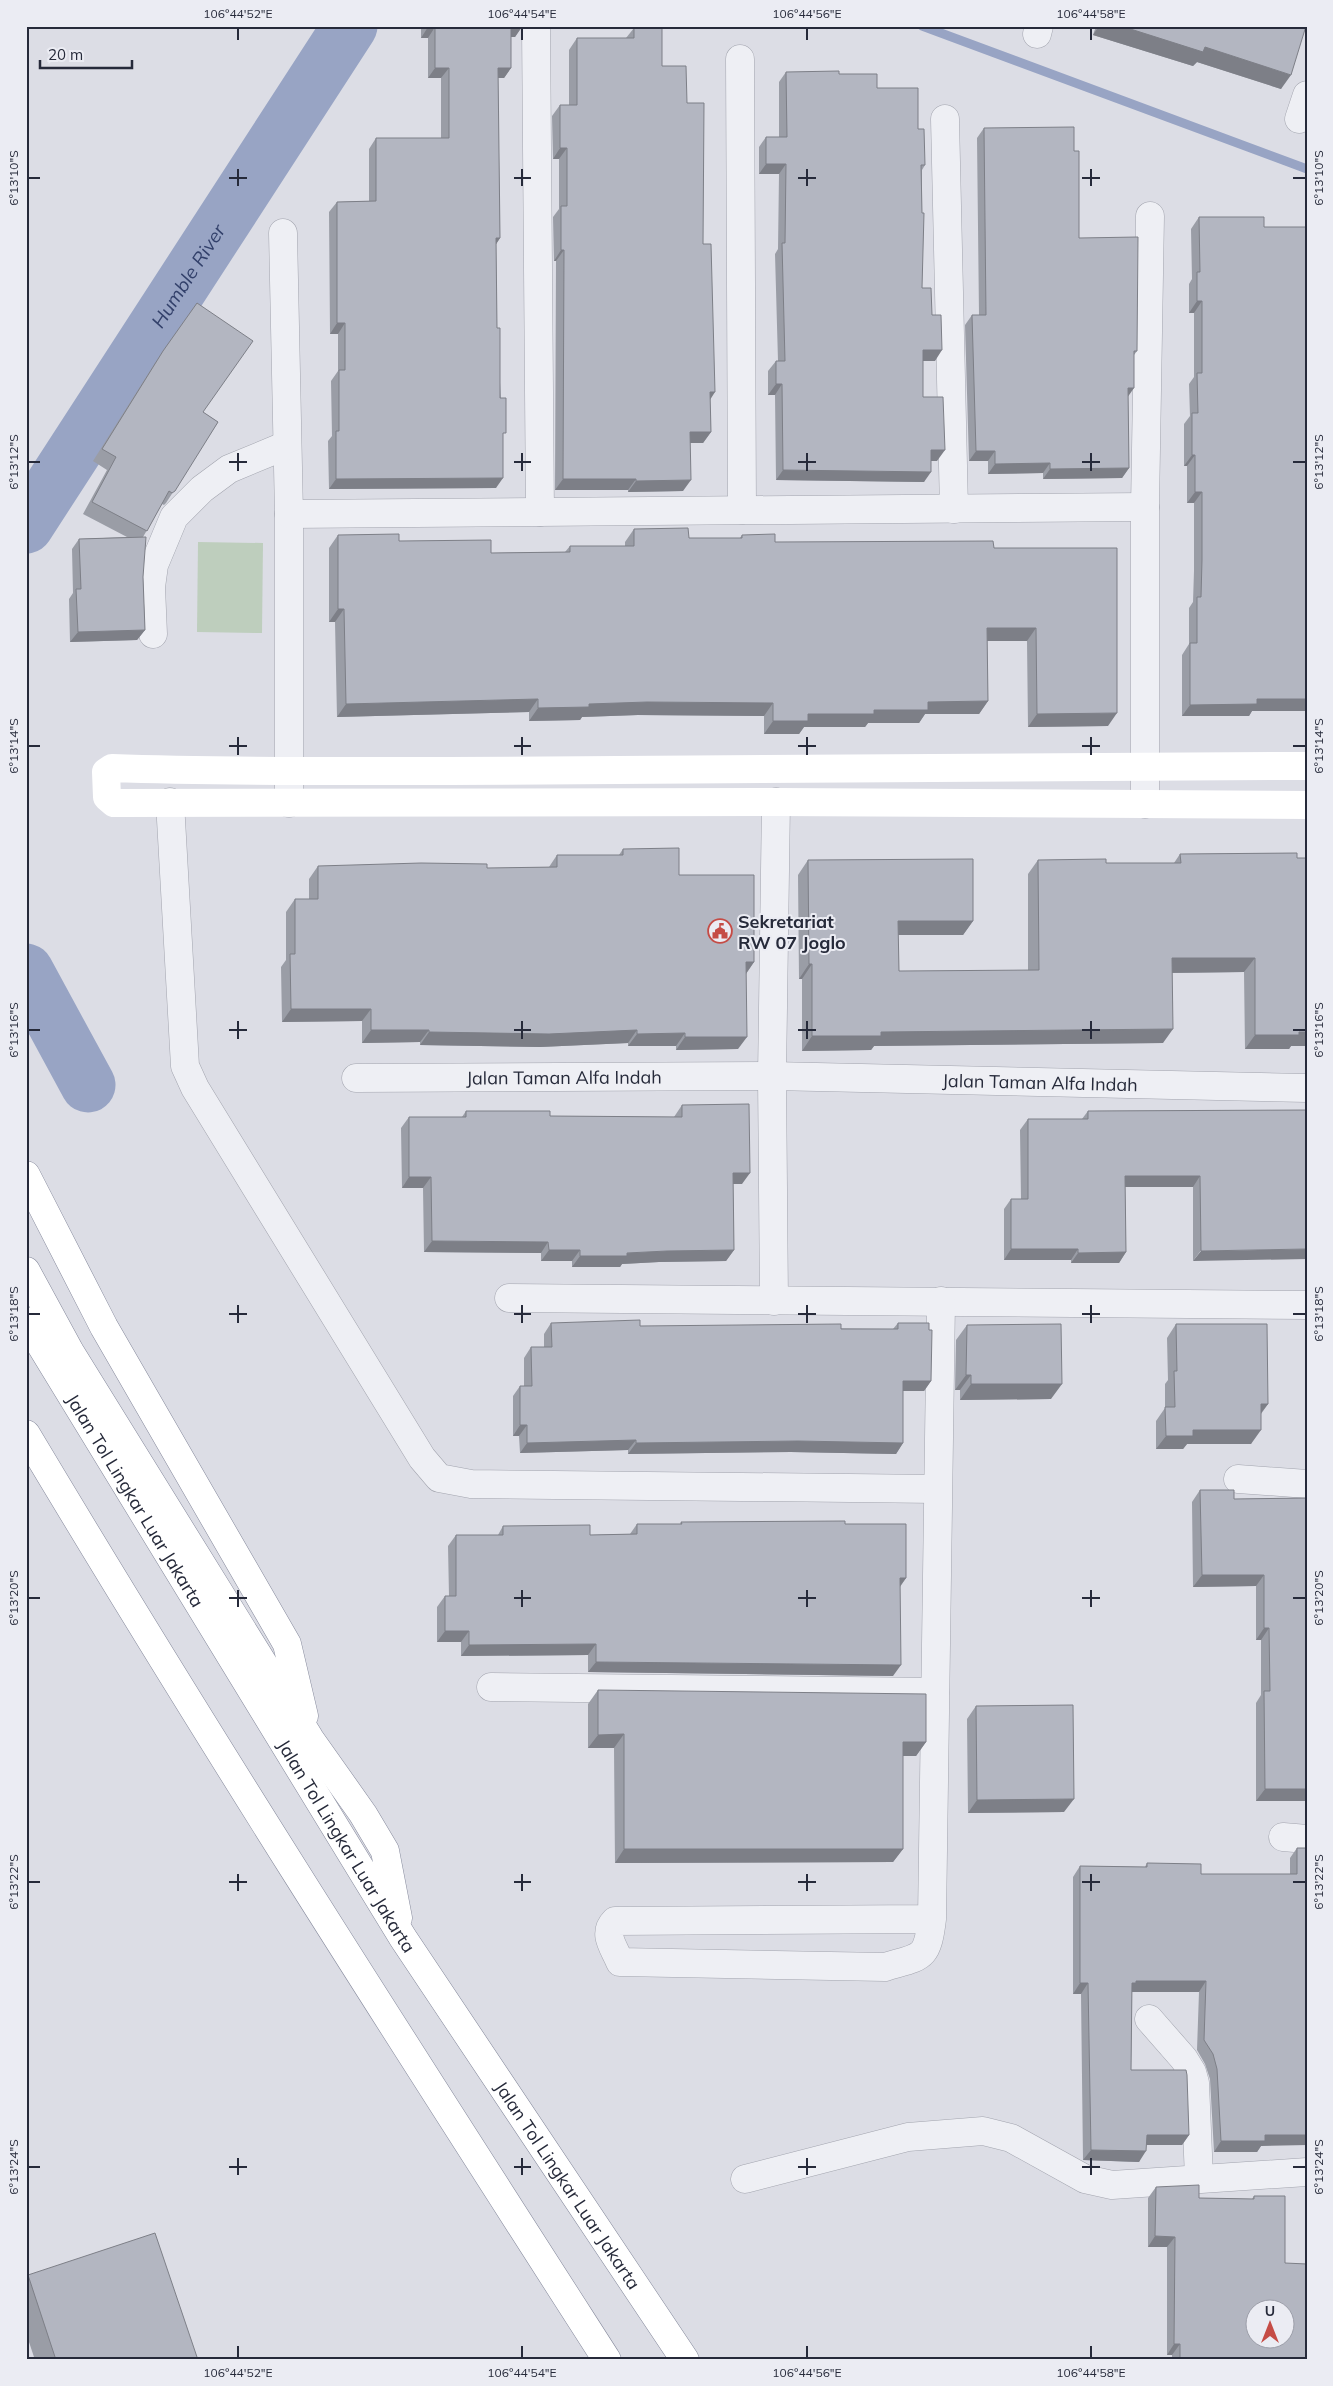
<svg xmlns="http://www.w3.org/2000/svg" width="1333" height="2386" viewBox="0 0 1333 2386" font-family="Mulish,sans-serif">
  <style>
    .green { fill: #becebd }
    .lines { fill: none; stroke-linecap: round; stroke-linejoin: round }
    .stream { stroke: #98a4c4; stroke-width: 9 }
    .river { stroke: #98a4c4; stroke-width: 55 }
    .street-casing { stroke: #a2a4ae; stroke-width: 29 }
    .highway-casing { stroke: #84889b; stroke-width: 29 }
    .street { stroke: #eeeff4; stroke-width: 28 }
    .secondary { stroke: #fff; stroke-width: 28 }
    .highway { stroke: #fff; stroke-width: 28 }
    .wall { fill: #9a9da6 }
    .shaded-wall { fill: #7d7f87 }
    .building { fill: #b3b6c1; stroke: #7d7f87; fill-rule: evenodd }
    .ticks { fill: none; stroke: #262a3a; stroke-width: 2 }
    .labels { text-anchor: middle; dominant-baseline: central; stroke-width: 4; stroke-linejoin: round; paint-order: stroke }
    .poi-label { font-size: 18px; font-weight: bold; fill: #262a3a; stroke: #ebecf3; text-anchor: start }
    .street-label { font-size: 18px; fill: #262a3a; stroke: #ebecf3 }
    .water-label { font-size: 19px; font-style: italic; fill: #33416b; stroke: #ebecf3 }
    .neatline { fill: none; stroke: #262a3a; stroke-width: 2 }
    .ticks-label { font-size: 12px; text-anchor: middle; fill: #262a3a }
  </style>
  <rect width="100%" height="100%" fill="#dcdde5"/>
  <path class="green" d="M198,542l65,1 -1,90 -65,-1z"/>
  <g class="lines">
    <path class="stream" d="M922,26l385,143"/>
    <g class="river">
      <path id="s1" d="M26,526l324,-500"/>
      <path d="M26,971l62,114"/>
    </g>
    <g class="street-casing">
      <g id="street">
        <path d="M536,26l4,486"/>
        <path d="M1037,34l2,-8"/>
        <path d="M740,59l2,451"/>
        <path d="M945,119l9,390"/>
        <path d="M1299,119l8,-24"/>
        <path d="M283,233l6,281v289"/>
        <path d="M289,514l856,-7"/>
        <path d="M153,634l-2,-47 3,-22 20,-48 28,-28 27,-20 58,-24"/>
        <path d="M170,802l15,264 10,22 227,370 17,20 32,6 466,5"/>
        <path d="M1145,804v-297l5,-291"/>
        <path id="s2" d="M356,1078l416,-2 535,12"/>
        <path d="M509,1298l798,7"/>
        <path d="M774,1301l-2,-225 4,-274"/>
        <path d="M1238,1479l69,5"/>
        <path d="M491,1687l444,5"/>
        <path d="M1283,1837l24,2"/>
        <path d="M932,1919l-317,2c-13,13 -1,26 5,41l265,5c37,-11 42,-7 47,-48l9,-618"/>
        <path d="M1149,2019l35,40 8,13 3,11 4,95"/>
        <path d="M745,2179l163,-42 75,-6 28,7 74,41 27,6 195,-13"/>
      </g>
    </g>
    <g class="highway-casing">
      <g id="highway">
        <path d="M26,1175l78,152 183,317 17,72"/>
        <path d="M26,1271l44,81 240,387 53,75 22,37 13,67"/>
        <path id="s3" d="M26,1321l377,617 282,422"/>
        <path d="M26,1434c187,313 384,619 581,926"/>
      </g>
    </g>
    <use href="#street" class="street"/>
    <path class="secondary" d="M1307,766c-286,-1 -572,5 -859,5 -112,0 -224,1 -336,-3l-6,4 1,25 7,6 662,-1 531,3"/>
    <use href="#highway" class="highway"/>
  </g>
  <path class="wall" d="M421,26h101l-7,11h-4v31l-7,10h-6l2,160 -4,6 1,84 6,109 -7,51 -167,1 -1,-48 4,-5 -1,-55 7,-10v-37h-8l-1,-122 8,-10 32,-1v-52l7,-11h65v-60h-13v-40h-7z
    M1096,26h210l-25,63 -84,-27 -4,4 -100,-31z
    M634,28l28,38 25,37 16,141 7,155 1,33 -8,11h-13l-7,48 -55,1v-2h-73l1,-229h-2l-1,-44 6,-8v-50h-6l-1,-43 8,-11h9v-55l8,-12h49z
    M786,72l53,2 38,14 41,41 7,36 -3,5v118l10,27 3,46h-12v36l14,64h-6l-7,21 -148,-2 -1,-85h-7v-24l8,-10h2l-3,-107 3,-5 1,-75h-20v-27l7,-10h13v-55z
    M984,128l90,23 5,87 58,113 -3,4 -6,41 1,72 -7,10 -79,1v-6l-55,1v-13h-19l-4,-136 7,-10h7l-2,-177z
    M1199,217l65,10 43,484h-55l-3,5h-67v-61l7,-11v-36l4,-6 1,-31v-68h-7v-37h-3v-42l6,-8 -1,-32 5,-7v-64h-5v-29l3,-5 -1,-50z
    M197,303l6,109 15,10 -52,81 -2,2 -2,-1 -19,33v40l2,53 -8,10 -67,2 -1,-43 4,-6 -1,-44 7,-10 48,-2 -44,-23 24,-44 -14,-9 62,-98z
    M634,529l55,9h51l2,-3 33,7 219,6 114,178 -80,1 -1,-86h-40l1,60 -9,13h-54l-6,9h-51l-3,4h-61l-5,7h-35v-18l-126,-1 -56,2 -2,3 -51,1v-9l-192,5 -2,-95h-6v-74l9,-13 61,6 92,12 74,-1 5,-6h55v-4z
    M623,849l56,26 75,87 -8,12 -8,75 -62,1v-4h-48v-3l-88,4 -120,-2v-3l-58,1v-22l-80,1 -1,-55 5,-7v-48l9,-13h14v-20l9,-13 169,2 62,-1 8,-12h62z
    M1297,853l-6,193 -2,3h-44l-1,-77 -72,1 -9,70 -289,3 -3,4 -69,1v-72h-3l-1,-104 10,-15 165,61 -10,14h-65l1,36h129v-97l10,-14 68,3h68l6,-9z
    M682,1105l60,79h-9l1,66 -8,11 -67,1 -37,2 -2,3h-48v-6h-31v-8l-117,-1 -1,-64h-21l-1,-60 8,-11h53l4,-6 84,5 124,1z
    M1307,1110l-114,151v-74h-68l1,65 -7,11h-48v-3h-67v-51l7,-10h10l-1,-69 8,-11h54l6,-8z
    M551,1323l89,3 253,3 5,-6 33,58 -7,10h-21v52l-7,11 -105,-2 -163,2v-4l-108,3 -1,-17h-6v-40l7,-10h4v-28l7,-11h13v-13z
    M1176,1324l92,80 -7,10 -10,30h-64l-4,5h-27v-28l9,-13v-24l3,-4 -1,-42z
    M967,1325l84,74 -91,1v-10h-5l1,-50z
    M1200,1490l34,9 73,-1v303h-51v-98l5,-8v-55h-5v-54l-63,1 -1,-85z
    M681,1522l164,2 61,54 -6,9 -7,89 -305,-4v-17l-127,1v-14h-24v-35l8,-11h4l-1,-50 8,-11h42l5,-9 87,9 40,-1 7,-10h43z
    M598,1690l328,52 -10,14h-13v93l-10,13 -278,1 -1,-115h-26v-44z
    M976,1706l88,106 -96,1 -1,-94z
    M1297,1848h10l-46,298 -4,6h-43l-4,-73 -5,-15 -8,-14 2,-58h-67l-1,78 58,65 -7,10h-36l-7,17 -56,-2 -2,-166h-8v-117l7,-11 65,1 2,-4 54,11h89v-16z
    M1156,2187l43,11 53,1 2,-3 31,67 22,97h-135v-5h-5v-108h-19v-49z
    M28,2275l170,85h-163l-9,-27v-56z"/>
  <path class="shaded-wall" d="M1099,26h22l84,21 86,28 -10,14 -84,-27 -4,4 -100,-31z
    M428,27h7l-7,11h-7z
    M511,27h11l-7,10h-11z
    M435,68h14l-8,10h-13z
    M498,68h13l-7,10h-13z
    M560,148h7l-8,11h-6z
    M766,164h20l-7,10h-20z
    M496,238h4l-7,11z
    M561,250h3l-8,11h-2z
    M1197,301h5l-8,12h-5z
    M337,323h8l-7,11h-8z
    M923,350h19l-7,11h-20z
    M776,384h6l-7,11h-7z
    M1128,388h6l-7,10z
    M710,392h5l-7,11z
    M690,432h21l-8,11h-21z
    M931,450h14l-8,11h-14z
    M976,451h19l-7,10h-19z
    M1192,455h3l-8,11h-3z
    M1050,463l-7,10 -55,1 7,-10z
    M1129,468l-7,10 -79,1 7,-10z
    M783,470l148,2 -7,10 -148,-2z
    M503,478l-7,10 -167,1 7,-10z
    M563,479h73l-8,11h-73z
    M691,480l-8,11 -55,1 8,-11z
    M1195,492h7l-8,11h-7z
    M338,609h6l-9,13h-6z
    M987,628h49l-9,13h-49z
    M145,630l-8,10 -67,2 8,-10z
    M538,699l-9,13 -192,5 9,-13z
    M1257,699h50v12h-55l-3,5h-67l8,-11z
    M988,701l-9,13h-54l-6,9h-51l-3,4h-61l-5,7h-35l9,-13 35,-7 66,-4 54,-8z
    M647,702l126,1 -9,13 -126,-1 -56,2 -2,3 -51,1 9,-13 51,-4z
    M1117,713l-9,13 -80,1 9,-13z
    M898,921h75l-10,14h-75z
    M1172,958h83l-11,14 -82,1z
    M746,962h8l-9,13z
    M809,964h3l-10,15h-3z
    M291,1009h80l-9,12 -80,1z
    M1173,1029l-10,14 -289,3 -3,4 -69,1 10,-15 69,-4z
    M371,1030h58l-9,12 -58,1z
    M637,1030l-9,13 -88,4 -120,-2 9,-13z
    M1299,1032h8v14h-16l-2,3h-44l10,-14z
    M685,1033l-9,13h-48l9,-12z
    M685,1037h62l-9,12 -62,1z
    M733,1173h17l-8,11h-17z
    M1125,1176h75l-7,11h-75z
    M409,1177h22l-8,11h-21z
    M432,1241l116,1 -7,11 -117,-1z
    M1011,1249h67l-7,11h-67z
    M1307,1249v10l-114,2 8,-10z
    M549,1250h31l-8,11h-31z
    M734,1250l-8,11 -67,1 -37,2 -2,3h-48l8,-11 87,-5z
    M1126,1252l-7,11h-48l7,-10z
    M966,1375h5l-11,15h-5z
    M903,1381h28l-7,10h-29z
    M971,1384h91l-11,15 -91,1z
    M1261,1404h7l-10,13z
    M520,1425h7l-8,11h-6z
    M1193,1430h68l-10,14h-64l-4,5h-27l10,-13z
    M636,1440l-8,10 -108,3 7,-10z
    M798,1441l105,2 -7,11 -105,-2 -163,2 8,-11z
    M1202,1575h62l-8,11 -63,1z
    M900,1578h6l-8,11z
    M1264,1628h5l-8,12h-5z
    M445,1631h24l-8,11h-24z
    M596,1644l-8,11 -127,1 8,-11z
    M596,1662l305,3 -8,11 -305,-4z
    M624,1734l-10,14h-26l10,-13z
    M903,1742h23l-10,14h-23z
    M1265,1789h42v12h-51z
    M1074,1799l-10,13 -96,1 9,-13z
    M624,1849h279l-10,13 -278,1z
    M1136,1981h70l-7,11h-69l2,-9z
    M1080,1983h8l-7,11h-8z
    M1147,2135h42l-7,10h-43z
    M1265,2135h42v10l-46,1 -4,6h-43l7,-11z
    M1091,2150l55,1 -7,11 -56,-2z
    M1155,2236l20,1 -8,10h-19z
    M1174,2344h6l-8,11h-5z"/>
  <path class="building" d="M428,26h94l-11,1v41h-13l2,170h-4l1,90h3v70h6v35h-3v45l-167,1v-48h3v-61h6v-47h-8v-121l39,-1v-63h73v-70h-14v-41h-7z
    M1121,26h185l-15,49 -86,-28 -2,5z
    M634,28h28v38h24l1,37h17l-1,141h8l4,148h-5l1,40h-21l1,48 -55,1v-2h-73l1,-229h-3v-44h6v-58h-7v-43h17v-67h57z
    M839,71v3h38v14h41v41h6l1,36h-4l1,48h2l-2,75h9l1,27h9l1,35h-19v47h20l2,53h-14v22l-148,-2 -1,-86h-6v-23h9l-3,-118h3l1,-79h-20v-27h21l-1,-65z
    M1074,127v24h5v87l59,-1 -1,114h-3v37h-6l1,80 -79,1v-6l-55,1v-13h-19l-4,-136h14l-2,-187z
    M1199,217h65v10h43v472h-50v5l-67,1v-62h7v-46h4l1,-37v-68h-7v-37h-3v-42h6l-1,-40h5v-72h-5v-29h3z
    M197,303l56,38 -50,71 15,10 -43,69 -3,2 -3,-2 -22,40 -55,-29 24,-45 -14,-8 61,-98z
    M688,528l1,10h53v-3l33,-1v8l218,-1 1,7h123v165l-80,1 -1,-86h-49l1,73 -60,1v8h-54v4h-66v7h-35v-18l-126,-1 -58,2v3l-51,1v-9l-192,5 -2,-95h-6v-74l61,-1v7l92,-1v13l79,-1v-6h64v-17z
    M146,537l-3,40 2,53 -67,2 -2,-43h5l-2,-50z
    M679,848v27h75v87h-8l1,75h-62v-4l-48,1v-4l-88,4 -120,-2v-2h-58v-21h-80l-1,-55h5v-55h23v-33l103,-3 66,1v4l70,-1v-12h66v-6z
    M1297,853v5h10v174h-8v3h-44v-77h-83l1,71 -292,3v4h-69v-72h-3l-1,-104 165,-1v62h-75l1,50 140,-1 -1,-110 68,-1v4h75l-1,-9z
    M749,1104l1,69h-17l1,77 -67,1 -40,2v3h-47v-6h-31l-1,-8 -116,-1 -1,-64h-22v-60h57v-6h84v5l132,1v-12z
    M1307,1110v139l-106,2 -1,-75h-75l1,76 -48,1v-4h-67v-50h17v-80h60v-8z
    M640,1320v6l201,-2v5h57v-6h31v7h3l-1,51h-28v62l-105,-2 -162,2v-3l-109,3v-18h-7v-39h12l-1,-39h21l-1,-24z
    M1061,1324l1,60h-91v-9h-5l1,-50z
    M1176,1324h91l1,80h-7v26h-68v6h-27l-1,-29h10l-1,-36h3z
    M1200,1490h34v9l73,-1v291h-42l-1,-98h6l-1,-63h-5v-53h-62z
    M845,1521v3h61v54h-6l1,87 -305,-3v-18l-127,1v-14h-24v-35h11v-61h47v-9l87,-1v10l47,-1v-10h45l-1,-2z
    M598,1690l328,4v48h-23v107h-279v-115l-26,1z
    M1073,1705l1,94 -97,1 -1,-94z
    M1297,1848h10v287h-42v6h-44l-4,-72 -4,-15 -9,-14 2,-59h-70v2h-4l-1,87h55l1,5 2,60h-42l-1,16 -55,-1 -3,-167h-8v-117l67,1v-4l54,1v10h96z
    M1199,2185v13l55,1v-3h31v67l22,1v96h-127v-16h-6l1,-107 -20,-1 1,-49zM1256,2308h30v30h-30z
    M155,2233l43,127h-142l-28,-85z"/>
  <path class="ticks" d="M238,28v12M522,28v12M807,28v12M1091,28v12M238,169v17M522,169v17M807,169v17M1091,169v17M28,178h12M229,178h18M514,178h17M798,178h18M1082,178h18M1293,178h13M238,453v18M522,453v18M807,453v18M1091,453v18M28,462h12M229,462h18M514,462h17M798,462h18M1082,462h18M1293,462h13M238,737v18M522,737v18M807,737v18M1091,737v18M28,746h12M229,746h18M514,746h17M798,746h18M1082,746h18M1293,746h13M238,1021v18M522,1021v18M807,1021v18M1091,1021v18M28,1030h12M229,1030h18M514,1030h17M798,1030h18M1082,1030h18M1293,1030h13M238,1305v18M522,1305v18M807,1305v18M1091,1305v18M28,1314h12M229,1314h18M514,1314h17M798,1314h18M1082,1314h18M1293,1314h13M238,1590v17M522,1590v17M807,1590v17M1091,1590v17M28,1598h12M229,1598h18M514,1598h17M798,1598h18M1082,1598h18M1293,1598h13M238,1874v17M522,1874v17M807,1874v17M1091,1874v17M28,1882h12M229,1882h18M514,1882h17M798,1882h18M1082,1882h18M1293,1882h13M238,2158v17M522,2158v17M807,2158v17M1091,2158v17M28,2167h12M229,2167h18M514,2167h17M798,2167h18M1082,2167h18M1293,2167h13M238,2346v12M522,2346v12M807,2346v12M1091,2346v12"/>
  <defs>
    <g id="civic-ring" transform="scale(1.25)"><circle r="9.5" fill="#ebecf3" stroke="#c54c46" stroke-width="1.5"/><path d="M-.6-6.5H3V-4.5H.6V-3L4-1V1h2V6H-6V1h2V-1L-.6-3ZM-1.2 2.5V6h2.4V2.5Z" fill="#c54c46"/></g>
  </defs>
  <g fill-rule="evenodd">
    <use href="#civic-ring" x="720" y="931"/>
  </g>
  <g class="labels">
    <g class="poi-label">
      <text x="738" y="921">Sekretariat<tspan x="738" dy="21">RW 07 Joglo</tspan></text>
    </g>
    <g class="street-label">
      <text stroke="none"><textPath href="#s2" startOffset="208">Jalan Taman Alfa Indah</textPath></text>
      <text stroke="none"><textPath href="#s2" startOffset="684">Jalan Taman Alfa Indah</textPath></text>
      <text stroke="none"><textPath href="#s3" startOffset="210">Jalan Tol Lingkar Luar Jakarta</textPath></text>
      <text stroke="none"><textPath href="#s3" startOffset="615">Jalan Tol Lingkar Luar Jakarta</textPath></text>
      <text stroke="none"><textPath href="#s3" startOffset="1020">Jalan Tol Lingkar Luar Jakarta</textPath></text>
    </g>
    <g class="water-label">
      <text stroke="none"><textPath href="#s1" startOffset="298">Humble River</textPath></text>
    </g>
  </g>
  <rect width="1333" height="2386" fill="none" stroke="#ebecf3" stroke-width="55"/>
  <g transform="translate(1270 2324)"><circle r="24" fill="#ebecf3" stroke="#9c9ea9"/>
  <path d="M0-4L9 19L0 12L-9 19Z" fill="#c54c46"/>
  <text y="-8" font-size="14" font-weight="bold" text-anchor="middle" fill="#262a3a">U</text>
  </g>
  <path d="M40 60v8h92v-8" fill="none" stroke="#262a3a" stroke-width="2.5"/>
  <text x="48" y="60" font-size="15" fill="#262a3a" stroke="#ebecf3" stroke-width="4" paint-order="stroke">20 m</text>
  <rect x="28" y="28" width="1278" height="2330" class="neatline"/>
  <g class="ticks-label">
    <text x="238" y="18">106°44'52"E</text>
    <text x="522" y="18">106°44'54"E</text>
    <text x="807" y="18">106°44'56"E</text>
    <text x="1091" y="18">106°44'58"E</text>
    <text transform="translate(14 178) rotate(-90)" y="4">6°13'10"S</text>
    <text transform="translate(1319 178) rotate(-90)" y="4">6°13'10"S</text>
    <text transform="translate(14 462) rotate(-90)" y="4">6°13'12"S</text>
    <text transform="translate(1319 462) rotate(-90)" y="4">6°13'12"S</text>
    <text transform="translate(14 746) rotate(-90)" y="4">6°13'14"S</text>
    <text transform="translate(1319 746) rotate(-90)" y="4">6°13'14"S</text>
    <text transform="translate(14 1030) rotate(-90)" y="4">6°13'16"S</text>
    <text transform="translate(1319 1030) rotate(-90)" y="4">6°13'16"S</text>
    <text transform="translate(14 1314) rotate(-90)" y="4">6°13'18"S</text>
    <text transform="translate(1319 1314) rotate(-90)" y="4">6°13'18"S</text>
    <text transform="translate(14 1598) rotate(-90)" y="4">6°13'20"S</text>
    <text transform="translate(1319 1598) rotate(-90)" y="4">6°13'20"S</text>
    <text transform="translate(14 1882) rotate(-90)" y="4">6°13'22"S</text>
    <text transform="translate(1319 1882) rotate(-90)" y="4">6°13'22"S</text>
    <text transform="translate(14 2167) rotate(-90)" y="4">6°13'24"S</text>
    <text transform="translate(1319 2167) rotate(-90)" y="4">6°13'24"S</text>
    <text x="238" y="2377">106°44'52"E</text>
    <text x="522" y="2377">106°44'54"E</text>
    <text x="807" y="2377">106°44'56"E</text>
    <text x="1091" y="2377">106°44'58"E</text>
  </g>
</svg>
